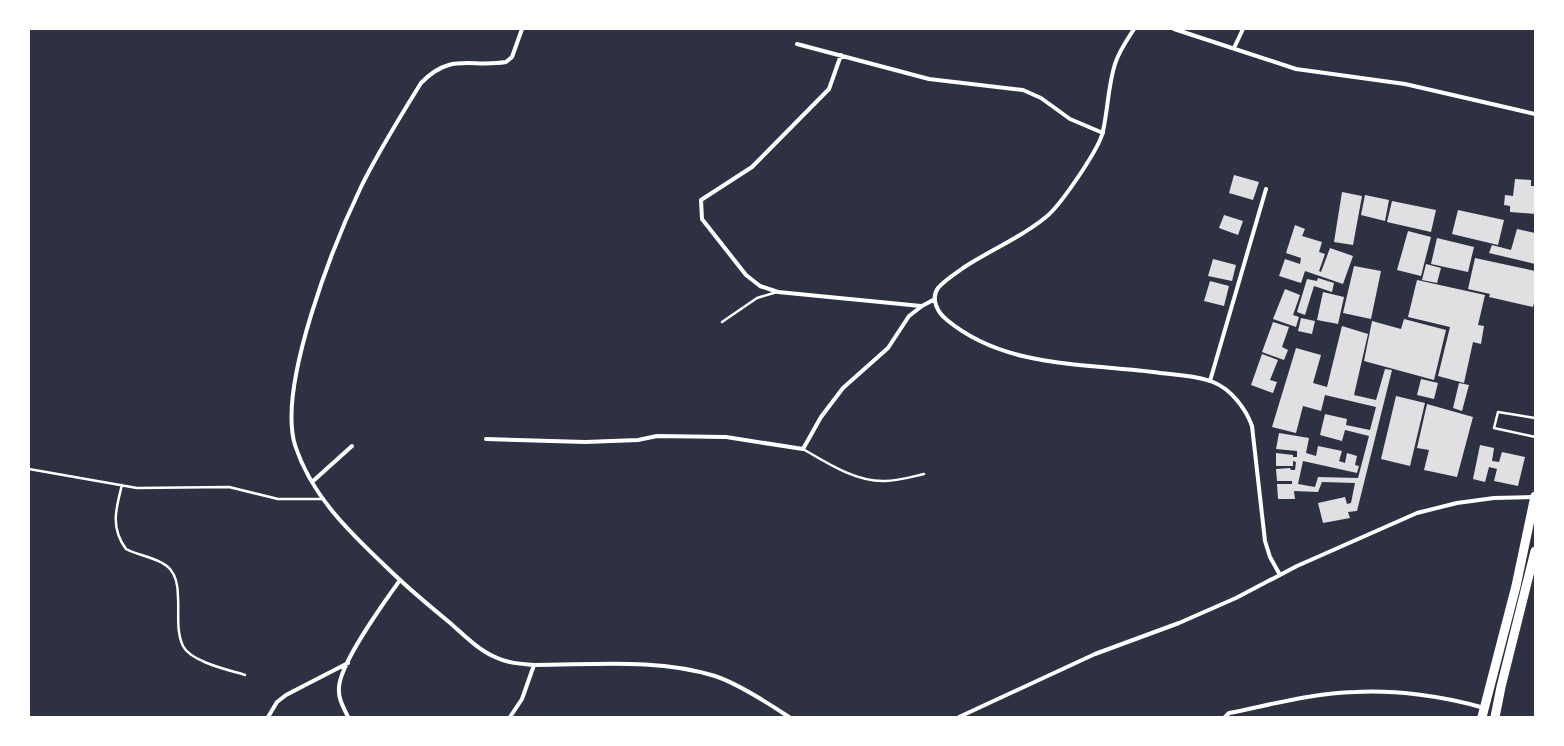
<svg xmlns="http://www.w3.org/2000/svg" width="1564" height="746" viewBox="0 0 1564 746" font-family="Quicksand,sans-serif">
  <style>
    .building { fill: #e0e0e3 }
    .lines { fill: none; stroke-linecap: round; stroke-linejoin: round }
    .service { stroke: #fff; stroke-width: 2.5 }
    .minor { stroke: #fff; stroke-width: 4 }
    .trunk { stroke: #fff; stroke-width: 9 }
  </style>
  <rect width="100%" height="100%" fill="#2d3142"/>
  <path class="building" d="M1234,175l25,7 -6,18 -24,-7z
    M1515,179l16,1v6h4v28l-25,-2v-6l-6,-1 1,-10 8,1z
    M1342,192l20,4 -9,49 -19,-3z
    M1365,195l24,5 -4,21 -24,-6z
    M1392,201l44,9 -5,22 -44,-10z
    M1458,210l46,10 -6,25 -46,-11z
    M1224,215l19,6 -5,14 -19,-7z
    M1295,225l10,4 -3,7 20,6 -3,10 6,2 -6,17 2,1 9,-24 23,8 -10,28 -38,-13 -4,12 -22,-7 6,-17 15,5 1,-6 -15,-5z
    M1517,229l18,4v31l-46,-11 3,-8 19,5z
    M1408,231l23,6 -10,39 -24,-6z
    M1437,238l37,9 -6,25 -37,-8z
    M1475,258l60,13v27l-2,9 -44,-10 1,-3 -22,-5z
    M1213,259l23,6 -4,16 -24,-5z
    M1426,264l15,4 -4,15 -15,-3z
    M1354,266l27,5 -10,48 -28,-6z
    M1318,278l16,5 -2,9 -18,-6 -9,29 -8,-3 10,-33 10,2z
    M1417,280l68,15 -7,30 6,1 -3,18 -8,-2 -9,41 -26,-7 12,-49 -42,-10z
    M1210,281l19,5 -5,20 -20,-5z
    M1285,289l15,6 -7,20 6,2 -3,10 -23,-8z
    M1323,292l21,5 -6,27 -21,-4z
    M1301,318l14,3 -3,13 -14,-3z
    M1404,319l42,11 -12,50 -70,-19 8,-40 29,8z
    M1273,322l16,5 -7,20 6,3 -4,10 -22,-8z
    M1342,326l26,8 -14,61 22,5 9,-31 7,1 -35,141 -9,1 2,6 -27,5 -5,-20 27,-6 2,7 4,-1 4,-20 -33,-1 -4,10 -24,-1 1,8h-17l-1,-15h15v-3h-15l-1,-12 14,-1 1,2h4l1,-8 -3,-1v5h-17v-13l17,2v2h4v-6l-21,-2 3,-16 30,5 -3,15 10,3 2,-10 24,5 -3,10 6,2 2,-10 10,3 -2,9 4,1 -2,7 -54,-12 -5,23 17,3 3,-10 40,1 11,-42 -24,-6 -3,11 -22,-6 5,-21 22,5 -1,6 24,5 6,-23 -51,-12 -4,16 -18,-5 -7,27 -24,-6 24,-79 25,7 -8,28 14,4z
    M1262,354l16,6 -8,20 7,2 -4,11 -22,-8z
    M1421,379l17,4 -4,16 -17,-4z
    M1459,383l10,2 -7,26 -9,-3z
    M1396,396l29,7 -15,63 -29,-7z
    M1427,404l46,13 -16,60 -33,-7 5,-20 -12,-2z
    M1480,445l14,3 -2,13 7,1 3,-10 23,5 -7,29 -24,-5 3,-12 -8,-2 -4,15 -12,-3z"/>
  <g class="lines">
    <path class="service" d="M722,322l35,-24 20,-6
      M1535,418l-37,-6 -4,16 41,9
      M803,449c24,14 53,33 82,32 13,0 26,-4 39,-7
      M29,469l108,19 92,-1 49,12h45
      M122,485c-6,23 -12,43 4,64 13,7 34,9 44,20 7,8 8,18 8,28 1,15 -2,35 5,49 8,16 46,24 62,29"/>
    <path class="minor" d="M522,29l-10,28 -6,5c-36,6 -55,-10 -85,21 -21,34 -43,69 -60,104 -27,56 -84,199 -66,258 18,56 63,95 104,134 16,15 33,29 50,43 14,12 28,27 46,35 12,6 25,7 39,8 59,0 123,-7 181,11 24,8 53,27 74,41
      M1134,29c-7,11 -15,22 -19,35 -7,22 -7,45 -12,67 -3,17 -43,75 -57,86 -25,21 -56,33 -83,51 -8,6 -18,12 -25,20 -8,11 0,25 9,32 59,49 140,43 213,53 17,2 36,2 53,9 18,7 33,27 39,44l13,115 5,16 10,18
      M1174,29l122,40 109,15 130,30
      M797,44l132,35 94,11 18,8 29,21 33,14
      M1234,48l9,-19
      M841,55l-12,34 -77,78 -51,33 1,19 44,56 14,11 18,6 143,14
      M1210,381l56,-192
      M486,439l99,3 53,-2 19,-4 69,1 77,12 18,-32 22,-29 45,-40 21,-32 13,-10 13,-7
      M312,482l40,-36
      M268,717l9,-15 9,-7 62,-32
      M348,717c-4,-9 -10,-18 -9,-29 0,-24 46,-87 61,-108
      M510,717l12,-18 12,-34
      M959,717l136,-63 84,-31 57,-25 61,-32 120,-53 40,-10 37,-5 40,-1
      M1225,717l4,-4c41,-8 83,-20 126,-21 41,-2 89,4 129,16"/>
    <path class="trunk" d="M1482,717l34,-131 19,-90
      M1495,717l6,-30 34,-136"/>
  </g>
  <rect width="1564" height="746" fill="none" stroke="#ffffff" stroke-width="60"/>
</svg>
